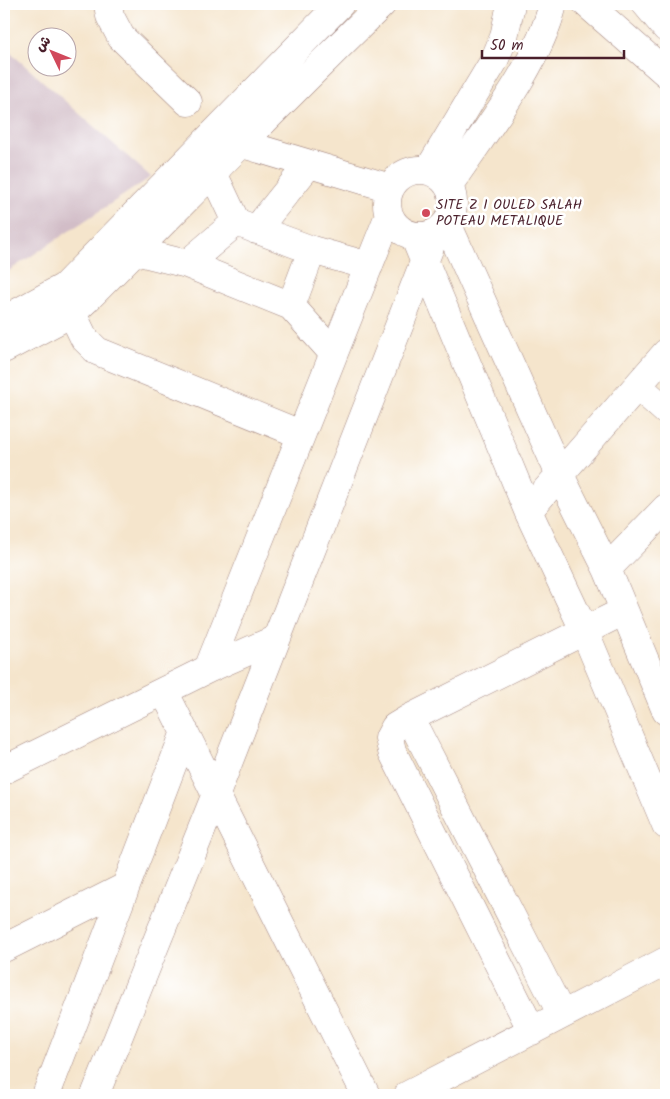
<svg xmlns="http://www.w3.org/2000/svg" width="670" height="1099" viewBox="0 0 670 1099" font-family="Kalam,'Playpen Sans Arabic',sans-serif">
  <style>
    .industrial { fill: #d2bdc7 }
    .lines { fill: none; stroke-linecap: round; stroke-linejoin: round }
    .minor-casing { stroke: #a0827c; stroke-width: 29 }
    .minor { stroke: #fff; stroke-width: 28 }
    .poi-dot { fill: #d1495b; stroke: #fff; stroke-width: 2 }
    .labels { text-anchor: middle; dominant-baseline: central; stroke-width: 5; stroke-linejoin: round; paint-order: stroke }
    .poi-label { font-size: 14px; fill: #4a1f2b; stroke: #fff; text-anchor: start }
  </style>
  <rect width="100%" height="100%" fill="#fff"/>
  <filter id="ink" filterUnits="userSpaceOnUse"><feTurbulence type="fractalNoise" baseFrequency=".02" numOctaves="2"/><feDisplacementMap in="SourceGraphic" scale="10" xChannelSelector="R" yChannelSelector="G"/><feConvolveMatrix kernelMatrix="1 2 1 2 8 2 1 2 1" color-interpolation-filters="sRGB"/></filter>
  <filter id="wash" filterUnits="userSpaceOnUse"><feTurbulence type="fractalNoise" baseFrequency=".0096" numOctaves="4" result="noise"/><feDisplacementMap in="SourceGraphic" scale="20" xChannelSelector="R" yChannelSelector="G"/><feGaussianBlur stdDeviation="1.12" result="paint"/><feColorMatrix in="noise" values="0 0 0 0 0 0 0 0 0 0 0 0 0 0 0 0 0 1.4 0 .05"/><feComposite in="paint" operator="in"/></filter>
  <g filter="url(#wash)">
    <rect width="100%" height="100%" fill="#f5e5cc"/>
    <path class="industrial" d="M4,47l147,130 -147,97z"/>
  </g>
  <g filter="url(#ink)">
    <g class="lines">
      <g class="minor-casing">
        <path id="minor" d="M108,4l2,12 11,21 67,65
          M587,4l79,69
          M646,4l20,24
          M243,144l147,44
          M387 203a33 33 0 1 1 66 0a33 33 0 1 1-66 0Z
          M428,171l66,-110 10,-24 7,-33
          M213,173l23,49 76,28 57,16
          M449,185c35,-53 89,-119 104,-181
          M447,223l113,252 47,94 59,142
          M256,230l53,-66
          M414,236l114,275 56,119 82,195
          M135,251l52,13 104,42 42,47
          M187,264l49,-42
          M291,306l21,-56
          M72,313l12,25 13,13 203,83
          M4,320l60,-33 276,-283
          M4,349l68,-36 14,-13c99,-99 196,-199 296,-296
          M638,386l28,25
          M528,511l138,-158
          M607,569l59,-61
          M208,669l181,-454
          M164,691l202,404
          M410,718l152,297
          M4,770l204,-101 68,-30
          M4,948l121,-61
          M532,1031l-140,-280 -3,-13 6,-11 15,-9 214,-107
          M46,1095l139,-363
          M95,1095l121,-301 219,-560
          M408,1095l258,-134"/>
      </g>
      <use href="#minor" class="minor"/>
    </g>
  </g>
  <circle class="poi-dot" cx="426" cy="213" r="5"/>
  <g class="labels">
    <g class="poi-label">
      <text x="436" y="205">SITE Z I OULED SALAH<tspan x="436" dy="16">POTEAU METALIQUE</tspan></text>
    </g>
  </g>
  <rect width="670" height="1099" fill="none" stroke="#fff" stroke-width="20"/>
  <g transform="translate(52 52) rotate(313)"><circle r="24" fill="#ffffff" stroke="#b7a5aa"/>
  <path d="M0-4L9 19L0 12L-9 19Z" fill="#d1495b"/>
  <text y="-8" font-size="14" font-weight="bold" text-anchor="middle" fill="#4a1f2b">ش</text>
  </g>
  <path d="M482 50v8h142v-8" fill="none" stroke="#4a1f2b" stroke-width="2.5"/>
  <text x="490" y="50" font-size="15" fill="#4a1f2b" stroke="#ffffff" stroke-width="4" paint-order="stroke">50 m</text>
</svg>
